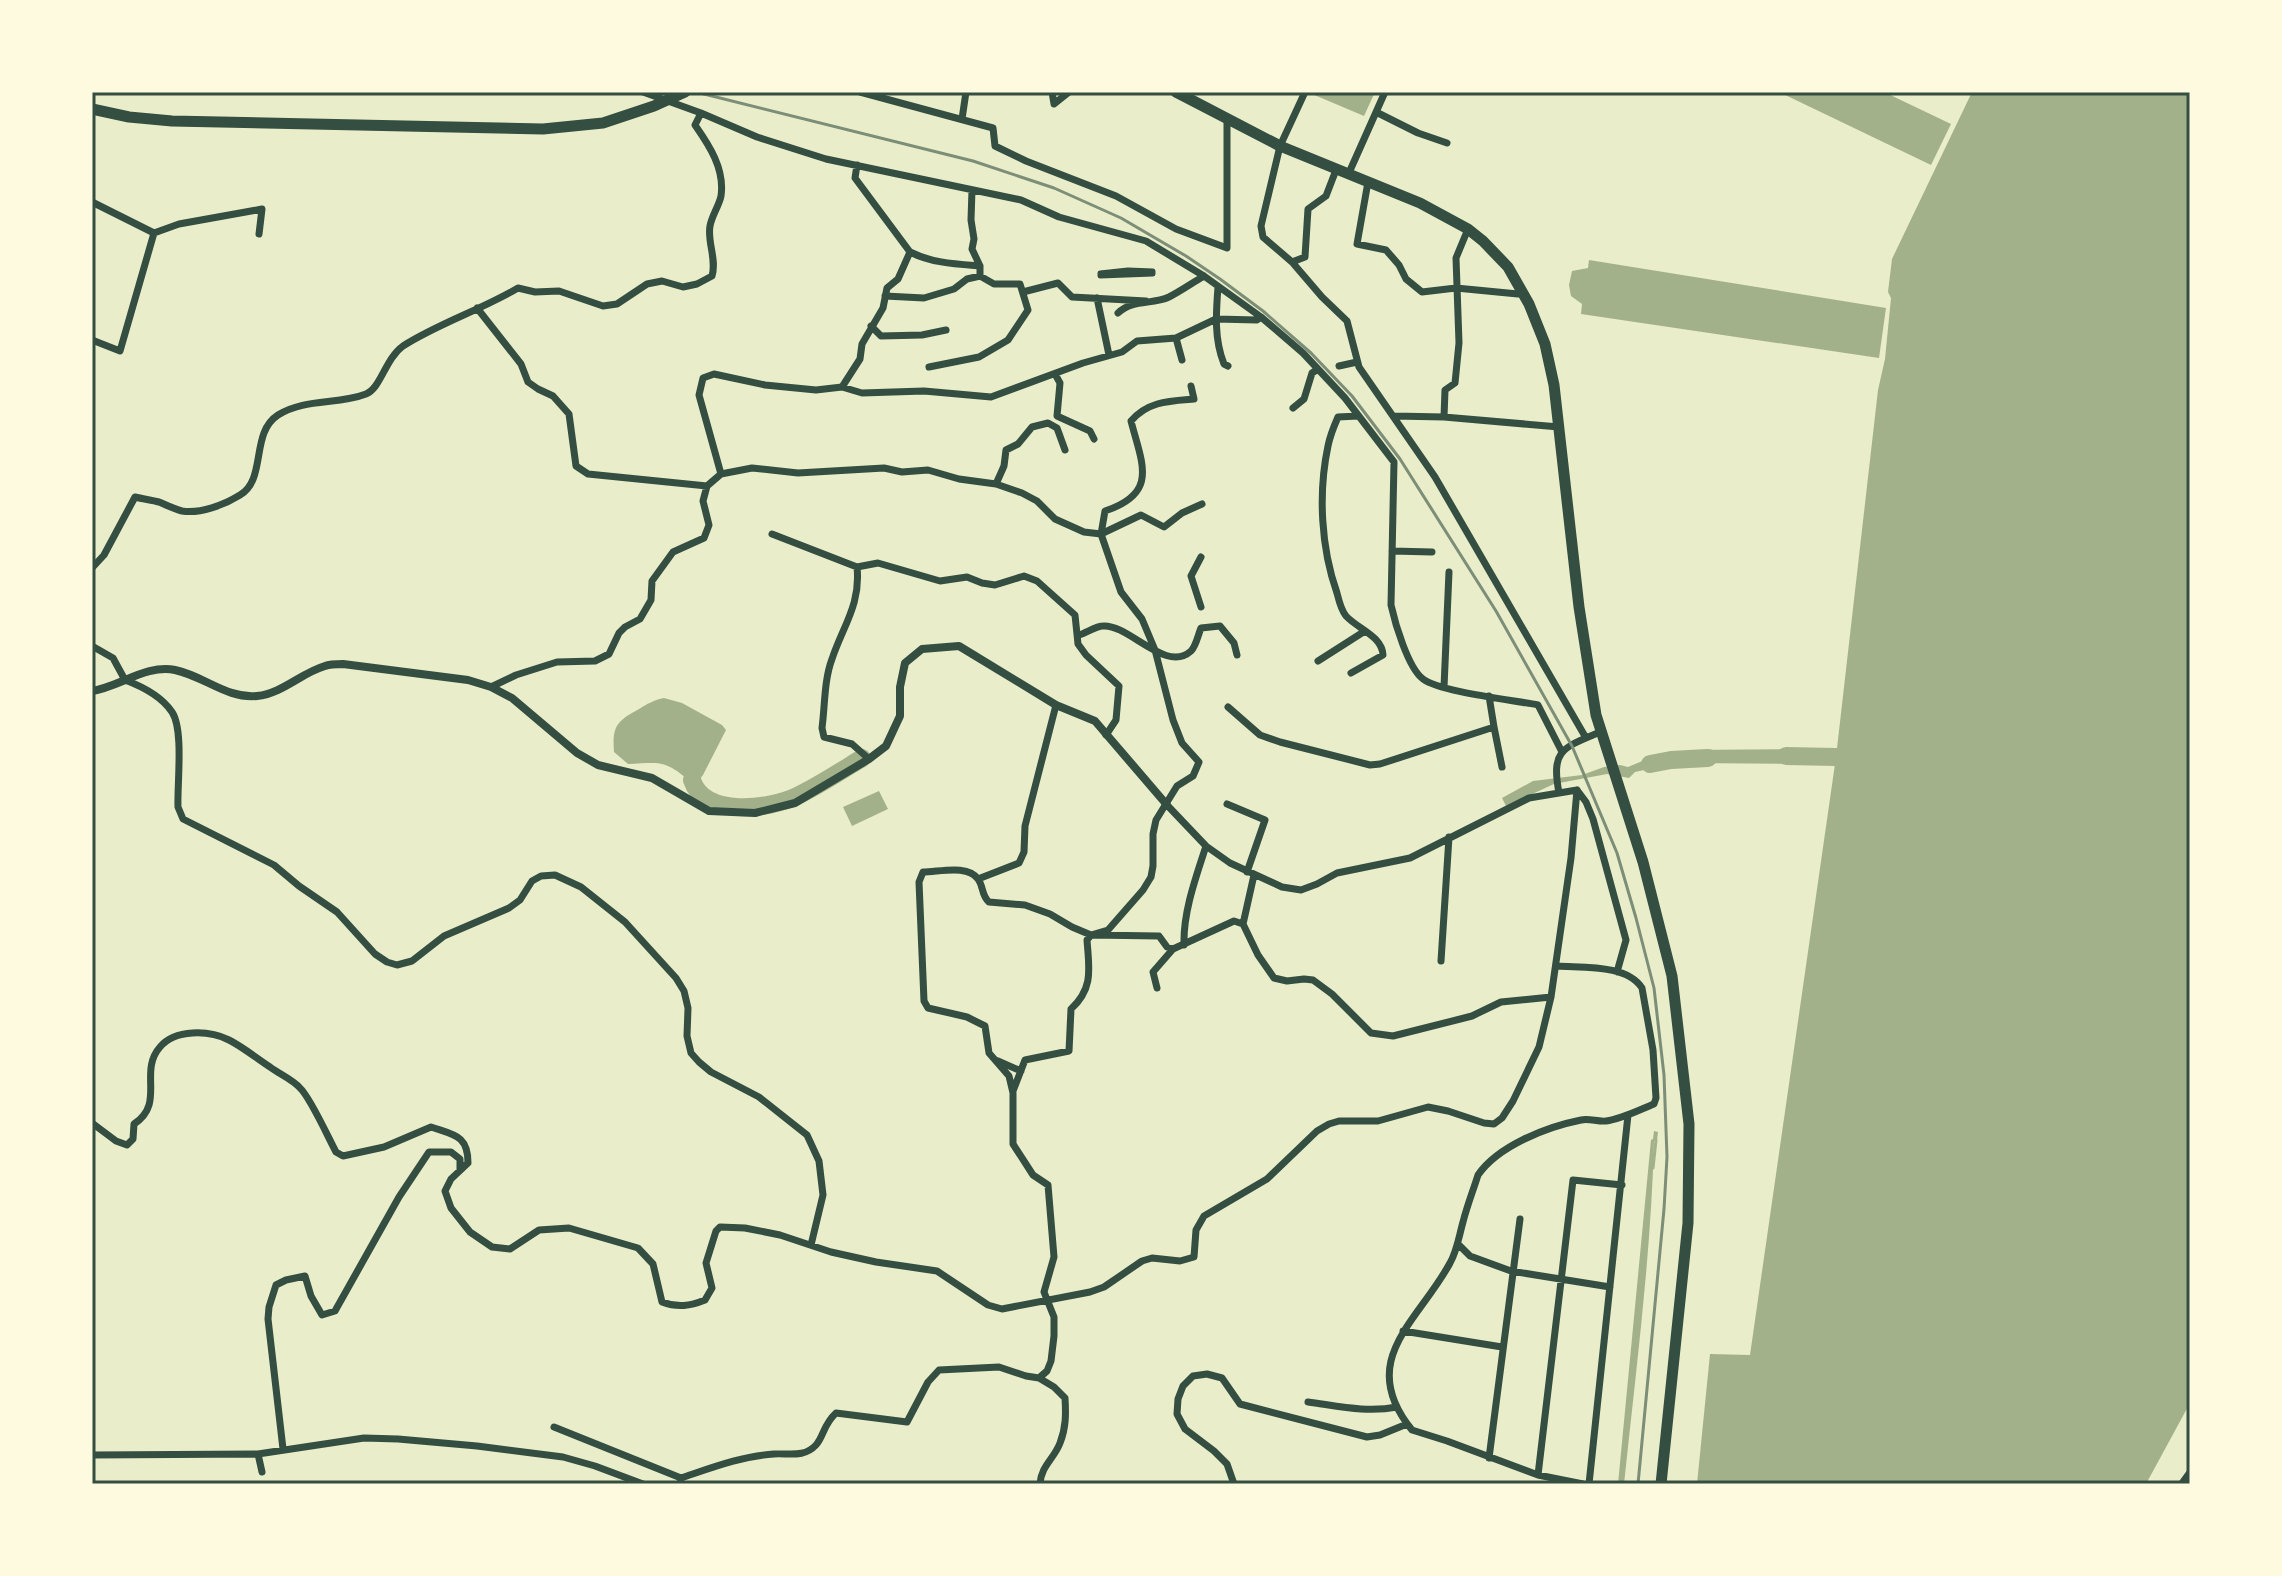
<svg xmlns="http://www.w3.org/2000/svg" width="2282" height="1576" viewBox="0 0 2282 1576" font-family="Lora,serif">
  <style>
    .water { fill: #a3b18a }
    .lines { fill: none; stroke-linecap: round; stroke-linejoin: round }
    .stream { stroke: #a3b18a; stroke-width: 3 }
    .river { stroke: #a3b18a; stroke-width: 18 }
    .pedestrian { stroke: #344e41; stroke-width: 5 }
    .minor { stroke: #344e41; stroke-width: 7 }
    .tertiary { stroke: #344e41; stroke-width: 8 }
    .trunk { stroke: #344e41; stroke-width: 11 }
    .rail { stroke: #7c8e77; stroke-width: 3 }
    .neatline { fill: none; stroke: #344e41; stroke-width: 3 }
  </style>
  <rect width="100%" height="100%" fill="#e9edc9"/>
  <path class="water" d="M1313,92h62l-11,24 -52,-22z
    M1779,92h105l67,32 -20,41z
    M1972,92h218v1311l-44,81h-449l13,-130 40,1 86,-598 42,-367 7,-31 6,-61 -3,-6 4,-33z
    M1589,260l297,48 -7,50 -298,-44 1,-10 -11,-8 -2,-11 3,-14 16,-3z
    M664,698l18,5 40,22 4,5 -23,45 -4,5 -12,-1c-23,-20 -30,-16 -59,-15l-14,-12c-2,-26 3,-31 25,-43 8,-5 15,-9 25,-11z
    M1810,749v15l-123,-1 -1,-13z
    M1672,753v11l-37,8 -6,6 -22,-4 -53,10 -48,22 -4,-8 31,-17 49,-6 22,-8 16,-2 8,2 24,-10z
    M879,791l9,18 -36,17 -9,-19z
    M1654,1131l4,1 -1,8 -3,1c-3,115 -18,229 -30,343h-6l33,-344 2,-1z"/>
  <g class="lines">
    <path class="stream" d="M1653,1168l3,-28"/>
    <path class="river" d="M1786,756l50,1
      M1650,764l21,-4 37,-2
      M692,780c12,38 78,29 105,16 23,-11 44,-25 65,-38"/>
    <path class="pedestrian" d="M1128,270l25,1v3l-53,2v-3z"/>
    <path class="minor" d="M643,92l58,21 56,24 69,22 195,41 38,17 87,24 58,35 57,41 42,36 42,45 49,64 -3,143c4,18 17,63 32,74 17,13 90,21 115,26l24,47
      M860,92l133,36 2,18 31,15 90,35 60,33 51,19v-129
      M1052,92l2,12 15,-12
      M1305,92l-25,54 -19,80 2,11 29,25 30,35 25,24 12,46 76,110 151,261
      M1376,112l42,21 29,10
      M962,119l4,-27
      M857,165l-2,13 55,74c22,11 45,12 70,14v10
      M1348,175l37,-83
      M1368,182l-11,62 29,6 13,15 7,14 16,13 34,-4 62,6 1,-4
      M972,190l-1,30 3,19 -2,10 8,17
      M92,202l62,31 25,-9 83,-15 -3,25
      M1292,262l13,-5 3,-48 18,-13 10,-26
      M1218,287c-2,26 -4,52 6,77l4,2
      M1023,292l35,-9 14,14 74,4
      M885,296l39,2 30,-9 13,-10 13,-3 14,8h26l8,26 -20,30 -29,17 -50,10
      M1097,298l12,57
      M477,308l44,56 7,18 10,7 15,7 16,18 7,52 12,8 119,12 14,-12 31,-6 46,5 86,-5 18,4 26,-2 31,9 37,5 26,9 15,8 18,18 29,13 17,2 40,-19 23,12 18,-14 20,-9
      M1118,313c15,-14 34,-8 51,-16 12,-6 23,-14 35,-21
      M871,326l10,10 41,-1 24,-5
      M1176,338l6,22
      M92,340l28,11 34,-118
      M1339,366l18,-4
      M1055,374l5,9 -3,33 33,15 4,8
      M842,387l18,-28 2,-15 21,-36 4,-20 11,-9 12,-27
      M1293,408l11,-9 8,-26 6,-4
      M1394,416l50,1 115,10
      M1444,417l1,-27 10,-7 4,-40 -3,-85 12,-29
      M721,474l-22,-79 4,-17 11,-4 51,11 51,5 26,-3 20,6 62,-2 67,6 92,-34 39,-11 15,-11 39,-3 40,-19 41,1 4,-3
      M996,484l8,-18 2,-16 12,-6 14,-17 16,-4 9,5 8,22
      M772,534l85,33 21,-4 62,18 27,-4 15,6 13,2 29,-9 13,5 38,34 3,29 8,11 33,31 -3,34 -10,15
      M1392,551l40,1
      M1201,557l-10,19 10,31
      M857,567c4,37 -14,59 -25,92 -8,21 -7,47 -10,69l2,9 28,7 17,15
      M92,568l12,-13 31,-58c8,2 16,3 24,5 7,3 15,7 23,9 18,3 42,-6 58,-16 27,-16 10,-62 38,-80 27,-17 60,-10 88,-21 15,-6 19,-35 37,-48 36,-23 78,-36 115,-58l17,4 24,-1 44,15 14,-2 30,-20 15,-3 21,6 14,-3 15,-8c5,-17 -5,-34 -2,-50 2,-11 9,-20 11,-30 4,-27 -12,-51 -26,-71l6,-12
      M1079,635c7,-2 17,-9 24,-9 26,-2 63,48 88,25 5,-5 7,-16 10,-23l19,-2 14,17 3,12
      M92,646l21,12 12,22c16,6 37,17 47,32 12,18 5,72 6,95l5,12 91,46 25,21 38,26 38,42 12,8 10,3 15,-4 32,-25 65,-28 11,-8 12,-19 9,-5 14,-1 26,12 44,35 51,56 8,13 4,17 -1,28 4,17 8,9 12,10 48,25 48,38 12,26 4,34 -12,50
      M1318,661l47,-30
      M1351,673l32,-18c-1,-19 -25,-26 -37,-39 -5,-6 -7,-15 -9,-23 -16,-45 -19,-100 -9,-147 2,-10 6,-20 10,-29l20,-1
      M491,687l25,-12 41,-13 38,-1 14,-7 10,-21 6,-6 15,-8 11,-19 1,-19 21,-29 31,-14 5,-13 -6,-24 4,-15
      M1444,687l5,-115
      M1228,707l32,28 20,7 90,23 10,-1 114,-37 -5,-31
      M1494,727l8,40
      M1577,790l9,12 7,17 33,121 -9,32
      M1559,793c-8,-43 3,-45 41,-61
      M1227,804l38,16 -18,52
      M1167,805l39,41 24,17 52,24 19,3 16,-6 20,-11 73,-15 119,-60 48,-8
      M1254,875l-11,49 15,31 16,23 13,3 17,-2 9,1 19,14 39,39 22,3 79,-20 29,-14 50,-5
      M978,879l41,-16 5,-11 1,-26 31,-121
      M1184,945c-1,-33 12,-68 22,-99
      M1441,961l8,-124
      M1557,966c26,2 70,-2 85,22l11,62 3,48 -2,6c-15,6 -32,15 -48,17 -8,1 -17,-3 -25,-1 -35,7 -83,26 -103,55 -5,16 -11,31 -15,47 -4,14 -6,29 -13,41 -31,58 -95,97 -38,167l35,11 91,34 45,9
      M1157,988l-4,-16 20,-23
      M998,1061l23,10
      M1013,1091l12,-31 44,-9 2,-42c23,-21 18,-41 16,-69l4,-5 17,-5 35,-40 8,-13 2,-11v-32l3,-14 21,-34 16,-10 6,-14 -17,-19 -9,-23 -18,-70 -13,-31 -21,-27 -20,-58 4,-23c54,-18 37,-47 26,-90 17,-20 39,-20 63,-22l-3,-13
      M92,1123l24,18 11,4 6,-6 1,-15c32,-21 4,-52 26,-77 15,-18 49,-17 69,-7 14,7 27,18 41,27 9,7 22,12 30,21 10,9 28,49 36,64l7,4 41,-9 47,-20c23,8 37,8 37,36l-17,16 -6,12 6,17 19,24 22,15 18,2 29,-19 30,-2 69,20 15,16 9,38c16,6 28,4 43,-2l7,-12 -6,-25 10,-32 4,-4 25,1 35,7 51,17 45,10 61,9 51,34 14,4 88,-17 14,-5 38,-26 10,-3 28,3 14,-4 2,-27 8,-14 63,-37 50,-48 12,-7 10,-3h39l50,-14 20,4 36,12 10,1 8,-6 11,-17 26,-54 12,-50 20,-139 6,-68
      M1458,1244l12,12 41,15 99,16
      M1403,1331l99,16
      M1039,1378l15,9 11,11c1,16 1,30 -5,45 -6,16 -19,23 -20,41
      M1308,1402c30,4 59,11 89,5
      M554,1427l127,51
      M283,1449l-15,-130 1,-12 7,-22 10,-5 19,-4 6,20 11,19 13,-4 64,-114 30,-45h22l9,7v11
      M258,1454l4,18
      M92,1455l166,-1 106,-16 34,1 79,7 86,11 32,9 48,18
      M1489,1458l31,-239
      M1538,1475l35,-295 49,5
      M680,1484l1,-6c30,-10 61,-22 93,-24 15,-1 30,4 42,-9 8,-9 7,-20 20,-32l71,9 21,-40 11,-12 60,-3 27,9 13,2 8,-7 4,-10 3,-25v-19l-10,-25 10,-35 -6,-72 -15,-10 -20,-31v-51l-4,-17 -20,-23 -4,-27 -18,-9 -39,-9 -4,-7 -5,-119 4,-10c16,0 45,-8 55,7 6,8 3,16 11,23l36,3 25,9 22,13 19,8 68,1 8,11 6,2 61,-28 9,3
      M1234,1484l-7,-20 -13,-13 -29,-22 -8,-15 1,-15 5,-13 10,-10 14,-2 15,4 18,26 127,33 13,-2 27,-11
      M1589,1484l39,-369"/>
    <path class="tertiary" d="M92,691c27,-4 55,-27 83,-21 29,6 52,29 82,26 26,-3 44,-23 68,-30 5,-2 12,-2 18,-2l125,16 23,7 21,11 65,55 21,12 54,13 57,33 46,2 40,-10 74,-44 17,-13 14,-30v-29l5,-24 17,-14 37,-3 97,59 39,16 72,84
      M2182,1484l8,-11"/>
    <path class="trunk" d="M1176,92l104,54 140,57 48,26 15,12 25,26 21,37 16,40 9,41 25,222 17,108 47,147 29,114 17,148 -1,99 -27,261
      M92,109l37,8 43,4 371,8 60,-6 51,-17 31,-14"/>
    <path class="rail" d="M696,92l277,69 81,27 67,30 65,38 34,23 43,32 48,42 41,43 48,63 96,152 76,135 45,107 19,65 18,70 10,87 3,82 -3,52 -26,275"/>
  </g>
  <rect width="2282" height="1576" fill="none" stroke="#fefae0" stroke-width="188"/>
  <rect x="94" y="94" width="2094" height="1388" class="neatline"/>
</svg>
